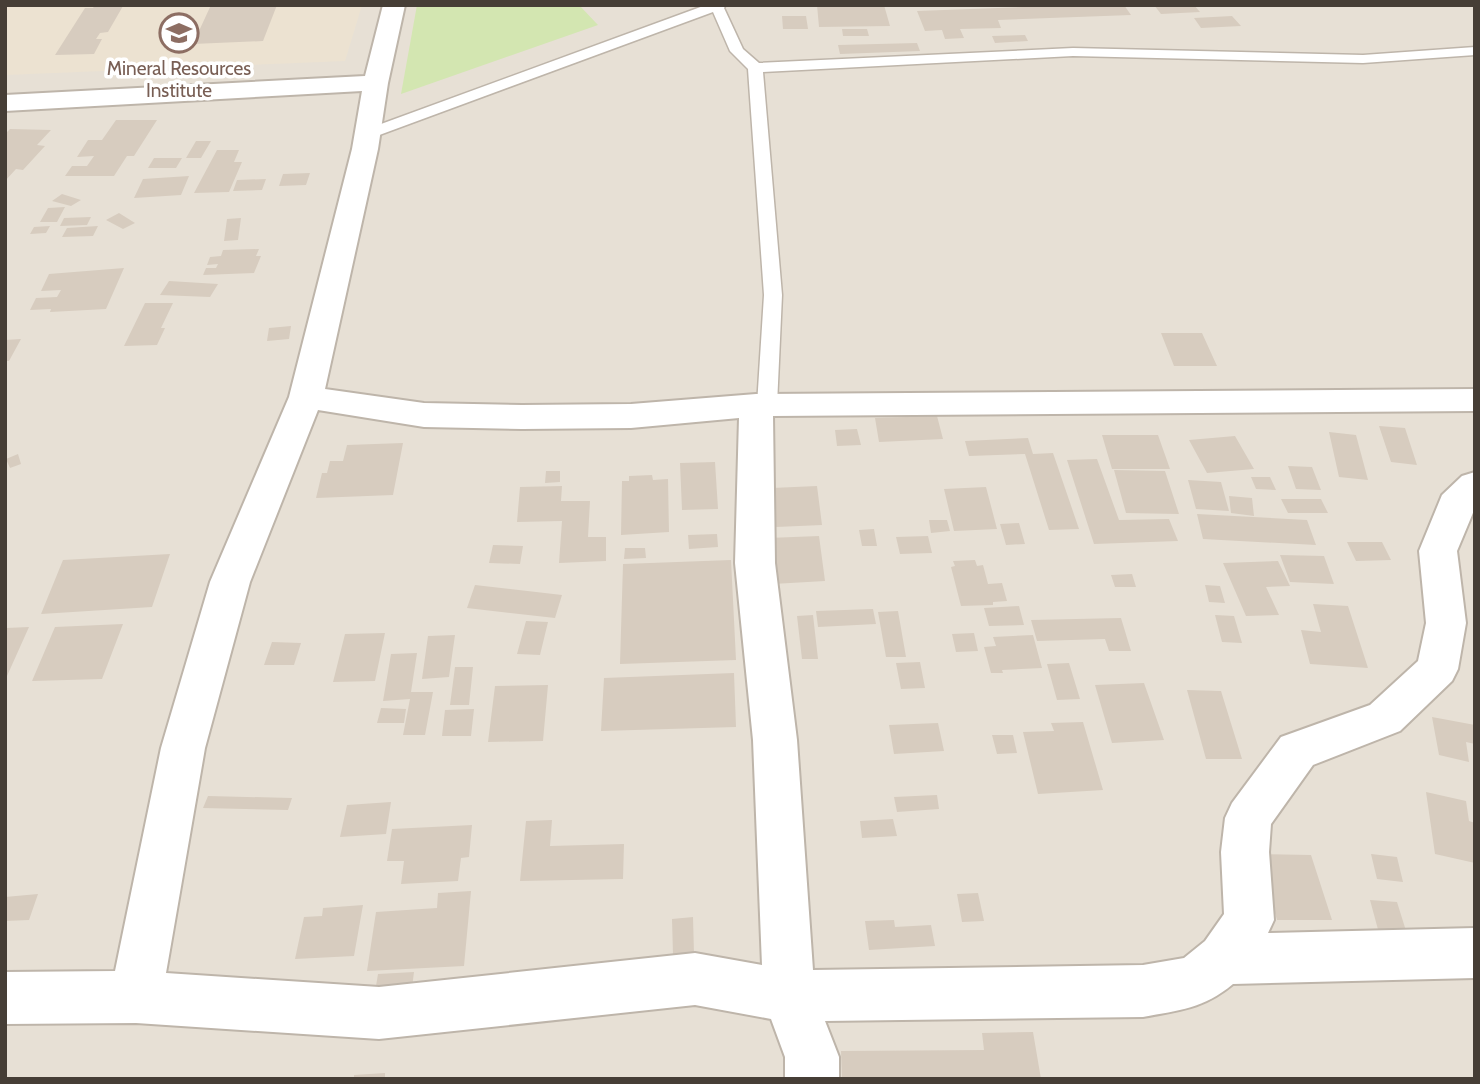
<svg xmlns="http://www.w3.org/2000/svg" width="1480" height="1084" viewBox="0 0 1480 1084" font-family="Cabin,sans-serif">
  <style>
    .residential { fill: #e7e0d5 }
    .education { fill: #ece2d1 }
    .green { fill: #d3e6b1 }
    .building { fill: #d7ccbf }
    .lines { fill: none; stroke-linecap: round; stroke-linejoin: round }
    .lane-casing { stroke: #beb5aa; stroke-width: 3 }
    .street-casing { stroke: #beb5aa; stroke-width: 4 }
    .lane { fill: #fff; fill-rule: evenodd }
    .street { fill: #fff; fill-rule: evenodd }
    .labels { text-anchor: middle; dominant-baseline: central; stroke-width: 7; stroke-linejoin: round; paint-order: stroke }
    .far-education-label { font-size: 19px; fill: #785e54; stroke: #fff }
  </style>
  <rect width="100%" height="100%" fill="#f3eee7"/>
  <path class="residential" d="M5,5h1470v1074h-1470z"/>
  <path class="education" d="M5,5h357l-17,56 -340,14z"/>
  <path class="green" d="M417,5h162l19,20 -197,69z"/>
  <path class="building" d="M95,5l28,1 -15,26 -8,1 -4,6h6l-8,15 -39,1 30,-47h8z
    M211,5h66l-14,36 -70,3z
    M817,5h67l6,21 -71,1z
    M1076,5h48l7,10 -133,5 3,8 -41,1 4,9 -19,1 -3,-9 -17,1 -8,-20z
    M1154,5h40l6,7 -39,2z
    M782,16h24l2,13h-25z
    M1232,16l9,10 -40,2 -7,-10z
    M842,29h25l2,7h-26z
    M1025,35l3,6 -33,2 -3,-7z
    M917,43l3,8 -80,3 -2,-9z
    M116,120h41l-23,36h-7l-13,20h-49l7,-10h15l7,-10 -17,1 11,-17h14z
    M10,129l41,1 -14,15 8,1 -22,24 -7,-1 -11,12v-47z
    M196,141h15l-10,17h-15z
    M217,150h22l-5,12h8l-13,30 -35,1z
    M154,158h28l-6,10h-28z
    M310,173l-4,12 -27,1 4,-12z
    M189,176l-8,19 -47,3 9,-19z
    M266,179l-4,11 -29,1 4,-11z
    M62,194l19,6 -10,6 -19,-5z
    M65,207l-8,15h-17l8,-14z
    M119,213l16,10 -12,6 -17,-9z
    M91,217l-4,8 -27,1 4,-8z
    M241,218l-3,22 -14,1 3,-22z
    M50,226l-4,7 -16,1 4,-7z
    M98,226l-5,10 -31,1 5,-9z
    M259,249l-3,7h5l-7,17 -51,2 3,-7h10l2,-4 -11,1 3,-8 11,-1 2,-6z
    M124,268l-18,41 -56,3 1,-3 -21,1 6,-12 21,-1 4,-7 -20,1 8,-17z
    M169,281l49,3 -8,13 -50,-2z
    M145,303h28l-12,25h4l-8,17 -33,1z
    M291,326l-2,13 -22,2 2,-13z
    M1161,333h41l15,33h-43z
    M21,339l-12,22h-4v-21z
    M937,416l6,23 -64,3 -4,-24z
    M1379,426l26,2 12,37 -26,-3z
    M857,429l4,16 -24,1 -2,-16z
    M1329,432l27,3 12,45 -29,-3z
    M1102,435h56l12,34h-58z
    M1235,436l19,33 -47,4 -18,-33z
    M1028,438l5,16 20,-1 26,76 -30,1 -24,-76 -56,2 -4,-15z
    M403,443l-10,52 -77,3 6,-25h5l3,-12h13l4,-16z
    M18,454l3,10 -11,4 -4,-9z
    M1097,459l22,61 50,-1 9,22 -84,3 -27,-84z
    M715,462l3,47 -36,1 -2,-47z
    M1288,466l24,1 9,23 -25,-1z
    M1114,470l51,1 14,43 -53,-1z
    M546,471h14v11l-15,1z
    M652,475l1,5 15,-1 1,53 -48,3 1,-54h7v-5z
    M1251,477h19l6,13 -20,-1z
    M1188,480l33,2 8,29 -33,-2z
    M562,486l-1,15h29l-2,36h18v24l-47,2 3,-42 -45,1 3,-35z
    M817,486l5,39 -46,2 -4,-39z
    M986,487l11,42 -43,2 -10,-42z
    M1229,496l23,2 2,18 -23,-3z
    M1281,499h40l7,14h-40z
    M1197,514l110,6 9,25 -113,-6z
    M929,520h18l3,11 -19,2z
    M1019,523l6,21 -19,1 -6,-21z
    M874,529l3,17h-15l-3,-16z
    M717,534l1,13 -29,2 -1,-14z
    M819,536l6,45 -52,3 -5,-46z
    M928,536l4,17 -32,1 -4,-17z
    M1347,542h35l9,18 -35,1z
    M493,545l30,1 -3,18 -31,-1z
    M625,548h20l1,10 -22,1z
    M170,554l-18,53 -111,7 22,-54z
    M1280,555l44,1 10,28 -44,-2z
    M731,560l5,100 -116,4 3,-100z
    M975,560l2,6 6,-1 5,19 14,-1 5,18 -14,1v3l-32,1 -10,-39 4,-1 -2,-5z
    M1278,561l12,25 -24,1 13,28 -33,1 -23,-53z
    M1132,574l4,13h-21l-4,-12z
    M475,585l87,10 -7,23 -88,-10z
    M1205,585l15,1 5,17 -16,-1z
    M1313,604l35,2 20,62 -58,-4 -9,-34 20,2z
    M1019,606l5,19 -35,1 -5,-18z
    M873,609l3,15 -58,3 -2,-16z
    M898,611l8,46h-20l-8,-45z
    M813,615l5,44h-16l-5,-43z
    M1215,615l19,1 8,27 -20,-1z
    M1121,618l10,33h-22l-4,-12 -68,2 -6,-21z
    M526,621l22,1 -8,33 -23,-1z
    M123,624l-21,55 -70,2 23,-54z
    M29,627l-22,49 -2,1 1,-49z
    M385,633l-10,48 -42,1 12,-48z
    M974,633l4,18 -22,1 -4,-18z
    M455,635l-6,42 -27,2 6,-43z
    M1033,635l9,33 -40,2 1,3h-12l-7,-26 12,-1 -3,-9z
    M272,642l29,1 -7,22h-30z
    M417,653l-6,39h22l-8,43h-22l7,-36 -27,2 8,-47z
    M920,662l5,26 -24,1 -5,-26z
    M1069,663l11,36 -23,1 -10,-36z
    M455,667h18l-4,38h-19z
    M734,673l2,54 -135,4 3,-53z
    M1144,683l20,57 -52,3 -17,-58z
    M548,685l-5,56 -55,1 7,-56z
    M1187,690l34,1 21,68h-36z
    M381,708l25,1 -2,14h-27z
    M474,709l-3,27h-29l3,-26z
    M1432,717l43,8v19l-9,-2 3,20 -30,-7z
    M1083,722l20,68 -65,4 -15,-62 31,-1 -3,-8z
    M938,723l6,28 -50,3 -5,-29z
    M992,735h21l4,18 -20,1z
    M1426,792l40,9 3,20 6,2v40l-40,-9z
    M937,795l2,14 -42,3 -3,-15z
    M208,796l84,2 -4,12 -85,-2z
    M391,802l-5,32 -46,3 7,-32z
    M893,819l4,17 -35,2 -2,-17z
    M552,820l-2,26 74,-2 -1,35 -103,2 6,-60z
    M472,825l-3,32 -8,1 -3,23 -57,3 3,-23h-17l5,-32z
    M1258,854l53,1 21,65h-55z
    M1371,854l26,3 6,25 -26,-3z
    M471,891l-7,75 -97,5 9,-59 61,-4 1,-15z
    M978,893l6,28 -22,1 -5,-28z
    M38,894l-9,26 -24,1v-24z
    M1370,900l27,2 15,48 -29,-2z
    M363,905l-9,51 -59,3 9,-42 18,-1 1,-8z
    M693,917l1,37 -21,1 -1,-36z
    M894,920l1,7 36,-2 4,21 -66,4 -4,-29z
    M414,972l-3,24 -37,2 4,-24z
    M1033,1032l8,47h-199l-1,-28 143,-1 -2,-17z
    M385,1073v6h-31v-4z"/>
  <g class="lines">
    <g class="lane-casing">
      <path id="lane" d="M706,5h20l-2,3 19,41 16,14 314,-15 290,7 112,-8v8l-112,8 -290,-7 -310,16 19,223 -5,110 -3,5h-14l-3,-5 7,-110 -16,-226 -18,-18 -17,-39 -339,125 -6,2 -8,-5 2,-3z"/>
    </g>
    <g class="street-casing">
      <path id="street" d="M383,5h22l-17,78 -10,66 -53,240 99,14 98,2 109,-1 125,-10 719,-5v22l-702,5 2,147 22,177 16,230 330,-5 41,-7 21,-17 19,-27 -3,-62 4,-34 7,-15 49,-66 89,-32 48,-44 8,-38 -7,-72 23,-56 20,-19 13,-4v36l-18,43 9,72 -8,46 -6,12 -52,50 -87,34 -42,59 -2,28 5,68 -6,13 207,-5v50l-242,6c-30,25 -53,26 -90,33l-318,4 14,36v22h-54v-22l-14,-38 -76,-14 -316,34 -243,-16 -131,1v-52l110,-1 46,-223 49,-166 79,-185 63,-248 10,-58 -357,20v-16l360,-19zM318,410l106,17 98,2 109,-1 108,-10 -4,145 18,177 9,225 -67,-12 -316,34 -213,-14 39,-225 45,-166z"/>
    </g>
    <use href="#lane" class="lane"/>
    <use href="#street" class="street"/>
  </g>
  <defs>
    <g id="university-ring" transform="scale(2.0125)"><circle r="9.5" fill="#fff" stroke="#8d6e63" stroke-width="1.5"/><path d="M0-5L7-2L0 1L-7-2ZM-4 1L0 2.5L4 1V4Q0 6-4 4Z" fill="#8d6e63"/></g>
  </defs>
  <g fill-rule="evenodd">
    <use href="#university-ring" x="179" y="33"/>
  </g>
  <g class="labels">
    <g class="far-education-label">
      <text x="179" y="68">Mineral Resources<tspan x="179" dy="22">Institute</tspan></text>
    </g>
  </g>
  <rect width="1480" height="1084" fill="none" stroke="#463e36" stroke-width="14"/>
</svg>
